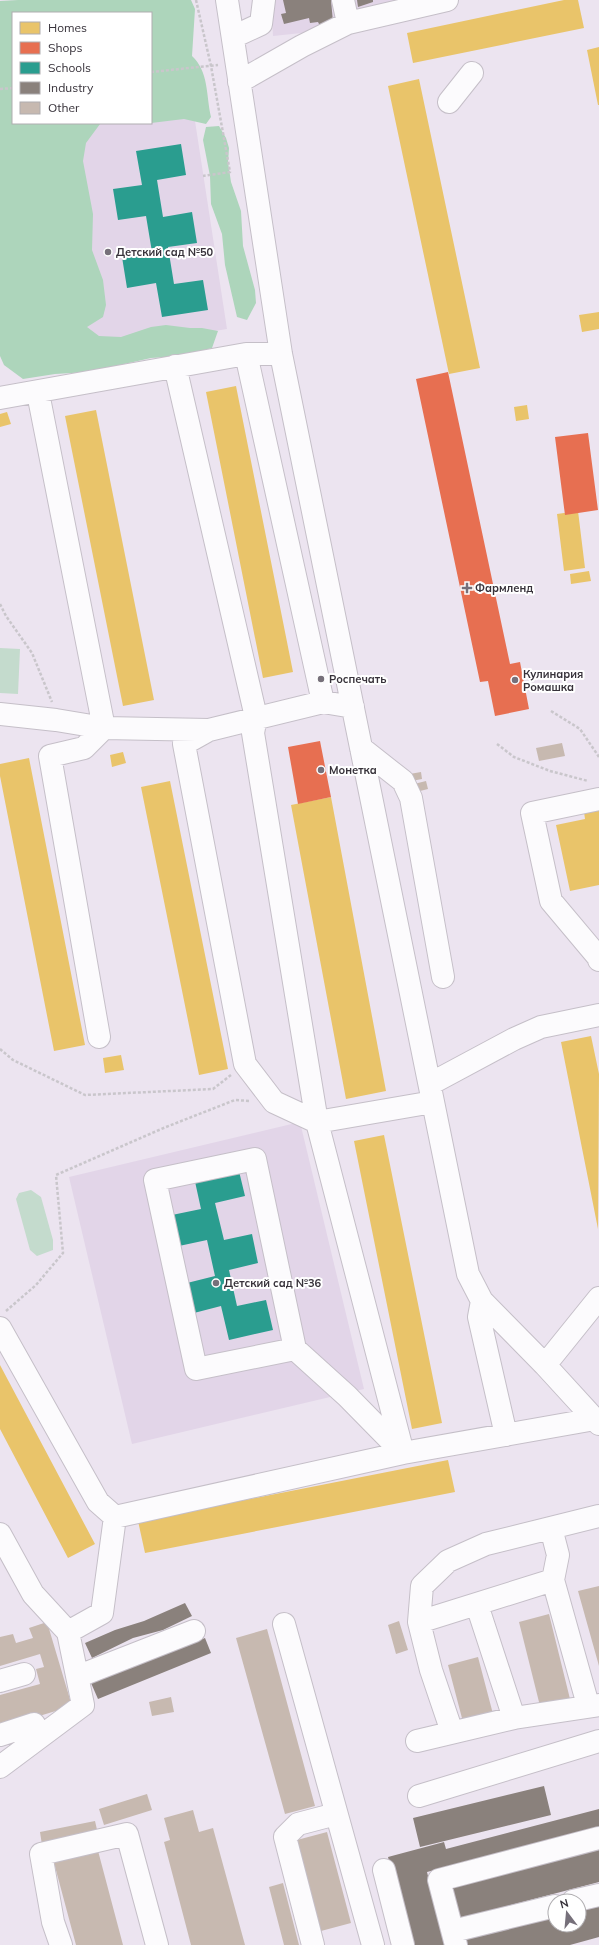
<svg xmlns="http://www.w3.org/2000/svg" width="599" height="1945" viewBox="0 0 599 1945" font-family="Mulish,sans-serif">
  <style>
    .built { fill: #e2d5e8 }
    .green { fill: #c4dbcd }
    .forest { fill: #add5bb }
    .homes { fill: #e9c46a }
    .shops { fill: #e76f51 }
    .schools { fill: #2a9d8f }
    .industry { fill: #8a817c }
    .building { fill: #c7b9b0 }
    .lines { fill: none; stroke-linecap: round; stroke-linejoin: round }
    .minor-casing { stroke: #c5bfc8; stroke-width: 24 }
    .path { stroke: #c9c6cb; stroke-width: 2.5; stroke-dasharray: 3 2; stroke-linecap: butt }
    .minor { stroke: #fcfbfd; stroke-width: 22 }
    .poi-dot { fill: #76707a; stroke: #fff; stroke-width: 1.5 }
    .labels { text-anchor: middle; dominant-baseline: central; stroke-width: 4; stroke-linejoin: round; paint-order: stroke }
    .poi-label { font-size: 11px; font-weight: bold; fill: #37323a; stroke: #fff; text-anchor: start }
  </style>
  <rect width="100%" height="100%" fill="#ece4f0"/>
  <path class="built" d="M271,0h129l-79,31 -48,5z
    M191,95l36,234 -222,37 -5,-28v-224l13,9h138v-26z
    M300,1122l64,267 -232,55 -63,-267z"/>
  <path class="green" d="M0,648l20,1 -2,45 -18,-1z
    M31,1190l10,7 12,43v10l-16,6 -7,-6 -14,-51 3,-6z"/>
  <path class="forest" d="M18,0h173l4,9 -3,47c17,16 14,39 19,61l-5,7 -22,-5 -33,4v-110h-138v110h91l-4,1 -14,19 -3,18 10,53 -1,36 11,30 3,25 -3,12 -16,10 12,9 22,1 30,-10 15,-2 24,3h12l16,3 -6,17 -31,8 -30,2 -62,14 -34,2 -32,5 -19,-14 -4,-9v-355z
    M219,126l7,12 3,10 -1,14 3,20 10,29 2,35 12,44 1,13 -9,17 -10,-3 -12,-52 -3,-31 -11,-30 -1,-28 -7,-36 3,-13z"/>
  <path class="homes" d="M564,0h14l6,28 -171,35 -6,-30z
    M599,47v58h-1l-11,-55z
    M419,79l61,289 -31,6 -61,-288z
    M599,312v17l-17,3 -3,-17z
    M236,386l57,286 -30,6 -57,-286z
    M527,405l2,14 -13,2 -2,-14z
    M96,410l58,290 -31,6 -58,-290z
    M7,412l4,12 -11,3v-13z
    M578,511l7,57 -21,3 -7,-57z
    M589,571l2,10 -20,3 -1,-10z
    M123,752l3,11 -14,4 -2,-12z
    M29,758l56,287 -31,6 -54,-275v-12z
    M170,781l58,288 -29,6 -58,-288z
    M331,797l55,294 -40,8 -55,-294z
    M599,809v76l-29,6 -14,-66 29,-6 -1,-7z
    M591,1036l8,38 -1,155 -37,-187z
    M121,1055l3,15 -19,3 -2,-15z
    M384,1135l58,288 -30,6 -58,-288z
    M0,1365l95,179 -27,14 -68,-129z
    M448,1460l7,32 -310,61 -7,-32z"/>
  <path class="shops" d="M448,372l62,292 10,-2 9,47 -34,7 -7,-35 -8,1 -64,-303z
    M588,433l10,77 -33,5 -10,-78z
    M320,741l11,56 -33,7 -10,-57z"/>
  <path class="schools" d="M181,144l5,31 -29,5 6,37 29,-5 5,31 -29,4 6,37 29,-4 5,30 -46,7 -6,-34 -29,5 -5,-31 30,-5 -6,-36 -28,4 -5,-31 29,-4 -6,-34z
    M238,1167l7,29 -30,7 9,37 28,-6 6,29 -29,7 8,36 29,-6 7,30 -44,10 -8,-34 -27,7 -7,-30 28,-7 -8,-36 -28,6 -7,-31 29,-6 -7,-32z"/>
  <path class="industry" d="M283,0h48l2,22 -13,4 -2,-4 -8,1 -1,-5 -25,6 -3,-10 5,-1z
    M357,0h16v2l-15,5z
    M185,1603l7,13 -29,14 -30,8 -41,20 -7,-15 30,-13 29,-9z
    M205,1638l6,15 -113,46 -7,-16z
    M544,1786l7,29 -131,32 -7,-29z
    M599,1809v19l-172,44 18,73h-34l-23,-88 56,-15 2,7z
    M599,1848v34l-142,37 -8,-31z
    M599,1905v32l-29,8h-105l-2,-5 92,-24v9h24v-15z"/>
  <path class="building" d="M562,743l3,13 -26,5 -3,-13z
    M421,772l1,7 -16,3 -2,-7z
    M426,781l2,8 -12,3 -2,-8z
    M599,1586v80l-21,-75z
    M549,1614l21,85 -30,7 -21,-84z
    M399,1621l9,29 -12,4 -8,-29z
    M47,1622l25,84 -72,22v-33l40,-11 -4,-15 8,-2 -4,-13 -40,12v-29l13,-3 3,9 17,-5 -4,-10z
    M267,1629l48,177 -30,8 -49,-176z
    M478,1657l15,57 -30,8 -15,-57z
    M171,1697l3,15 -22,4 -3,-14z
    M147,1794l5,16 -48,15 -5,-16z
    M193,1810l6,22 14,-4 32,117h-54l-27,-103 6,-2 -6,-22z
    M95,1821l3,13 -56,11 -2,-13z
    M327,1832l24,91 -30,8 -24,-91z
    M97,1847l26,98h-47l-23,-86z
    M283,1883l16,62h-15l-15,-58z"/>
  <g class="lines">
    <g class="minor-casing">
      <path id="minor" d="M227,0l54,354 187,920 14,27 63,64 54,59
        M343,0l5,23
        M233,37l28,-13 3,-24
        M239,82l63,-36 46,-23 99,-23
        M449,102l23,-29
        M246,354l77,348
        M175,366l81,351 -3,16 64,389 86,331 -56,-57 -52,-47 -99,20 -41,-189 100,-21 40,190
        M38,393l66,335 -20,20 -34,8 49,281
        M0,398l246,-44h35
        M0,714l56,6 48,8 105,2 114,-28 30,5
        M209,730l-25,14 61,320 29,38 43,20 116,-20
        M361,748l42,33 8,17 32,179
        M599,799l-67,14 19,88 47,56 1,3
        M430,1084l84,-45 27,-12 58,-12
        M482,1301l-3,16 27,118
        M0,1328l98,174 17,15
        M545,1365l54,-67
        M551,1528l7,27 -5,25 35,125
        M0,1534l33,60 35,38 15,73 -83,62
        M477,1605l37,113
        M419,1622l134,-42
        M284,1624l89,321
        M68,1632l34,-19 13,-96 288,-64 192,-34
        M79,1676l115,-45
        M0,1681l24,-7
        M452,1732l-21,-62 -12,-48 3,-36 26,-25 38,-17 113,-28
        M0,1735l34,-11
        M417,1741l97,-23 85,-13
        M419,1796l180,-55
        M384,1870l19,75
        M573,1901l26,-6
        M453,1931l102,-25
        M61,1945l-8,-23 -12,-68 86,-20 30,111
        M313,1945l-28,-108 13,-13 38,-10
        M456,1945l-17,-65 160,-42"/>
    </g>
    <path class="path" d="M196,0l15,66 19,106 -27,4
      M151,72l67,-7
      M0,89l13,-1
      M0,604l6,12 26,37 20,49
      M551,711l29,18 19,28
      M497,744l17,13 36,14 38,10
      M0,1049l13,11 72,35 128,-6 18,-14
      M6,1311l30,-26 27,-32 -7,-78 110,-48 69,-27 15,1"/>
    <use href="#minor" class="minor"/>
  </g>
  <g class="poi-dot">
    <circle cx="108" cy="252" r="4"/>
    <path d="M465 582h4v4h4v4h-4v4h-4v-4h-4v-4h4z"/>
    <circle cx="321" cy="679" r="4"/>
    <circle cx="515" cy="680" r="4"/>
    <circle cx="321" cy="770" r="4"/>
    <circle cx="216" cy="1283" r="4"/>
  </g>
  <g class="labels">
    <g class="poi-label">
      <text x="116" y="252">Детский сад №50</text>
      <text x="475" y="588">Фармленд</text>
      <text x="523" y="674">Кулинария<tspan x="523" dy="13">Ромашка</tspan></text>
      <text x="329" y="679">Роспечать</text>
      <text x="329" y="770">Монетка</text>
      <text x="224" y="1283">Детский сад №36</text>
    </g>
  </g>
  <rect x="12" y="12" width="140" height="112" fill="#ffffff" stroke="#afadb0"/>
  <rect x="20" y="22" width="20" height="12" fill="#e9c46a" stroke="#afadb0"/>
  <text x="48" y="32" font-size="12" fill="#37323a">Homes</text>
  <rect x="20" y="42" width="20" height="12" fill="#e76f51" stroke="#afadb0"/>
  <text x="48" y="52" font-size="12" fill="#37323a">Shops</text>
  <rect x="20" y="62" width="20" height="12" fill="#2a9d8f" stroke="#afadb0"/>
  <text x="48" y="72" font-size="12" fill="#37323a">Schools</text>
  <rect x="20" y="82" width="20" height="12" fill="#8a817c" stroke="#afadb0"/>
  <text x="48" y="92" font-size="12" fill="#37323a">Industry</text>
  <rect x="20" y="102" width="20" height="12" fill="#c7b9b0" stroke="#afadb0"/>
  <text x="48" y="112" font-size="12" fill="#37323a">Other</text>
  <g transform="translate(567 1913) rotate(344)"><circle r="19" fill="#ffffff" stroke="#afadb0"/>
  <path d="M0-3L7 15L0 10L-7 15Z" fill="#76707a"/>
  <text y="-6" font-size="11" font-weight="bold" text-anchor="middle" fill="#37323a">N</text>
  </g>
</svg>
